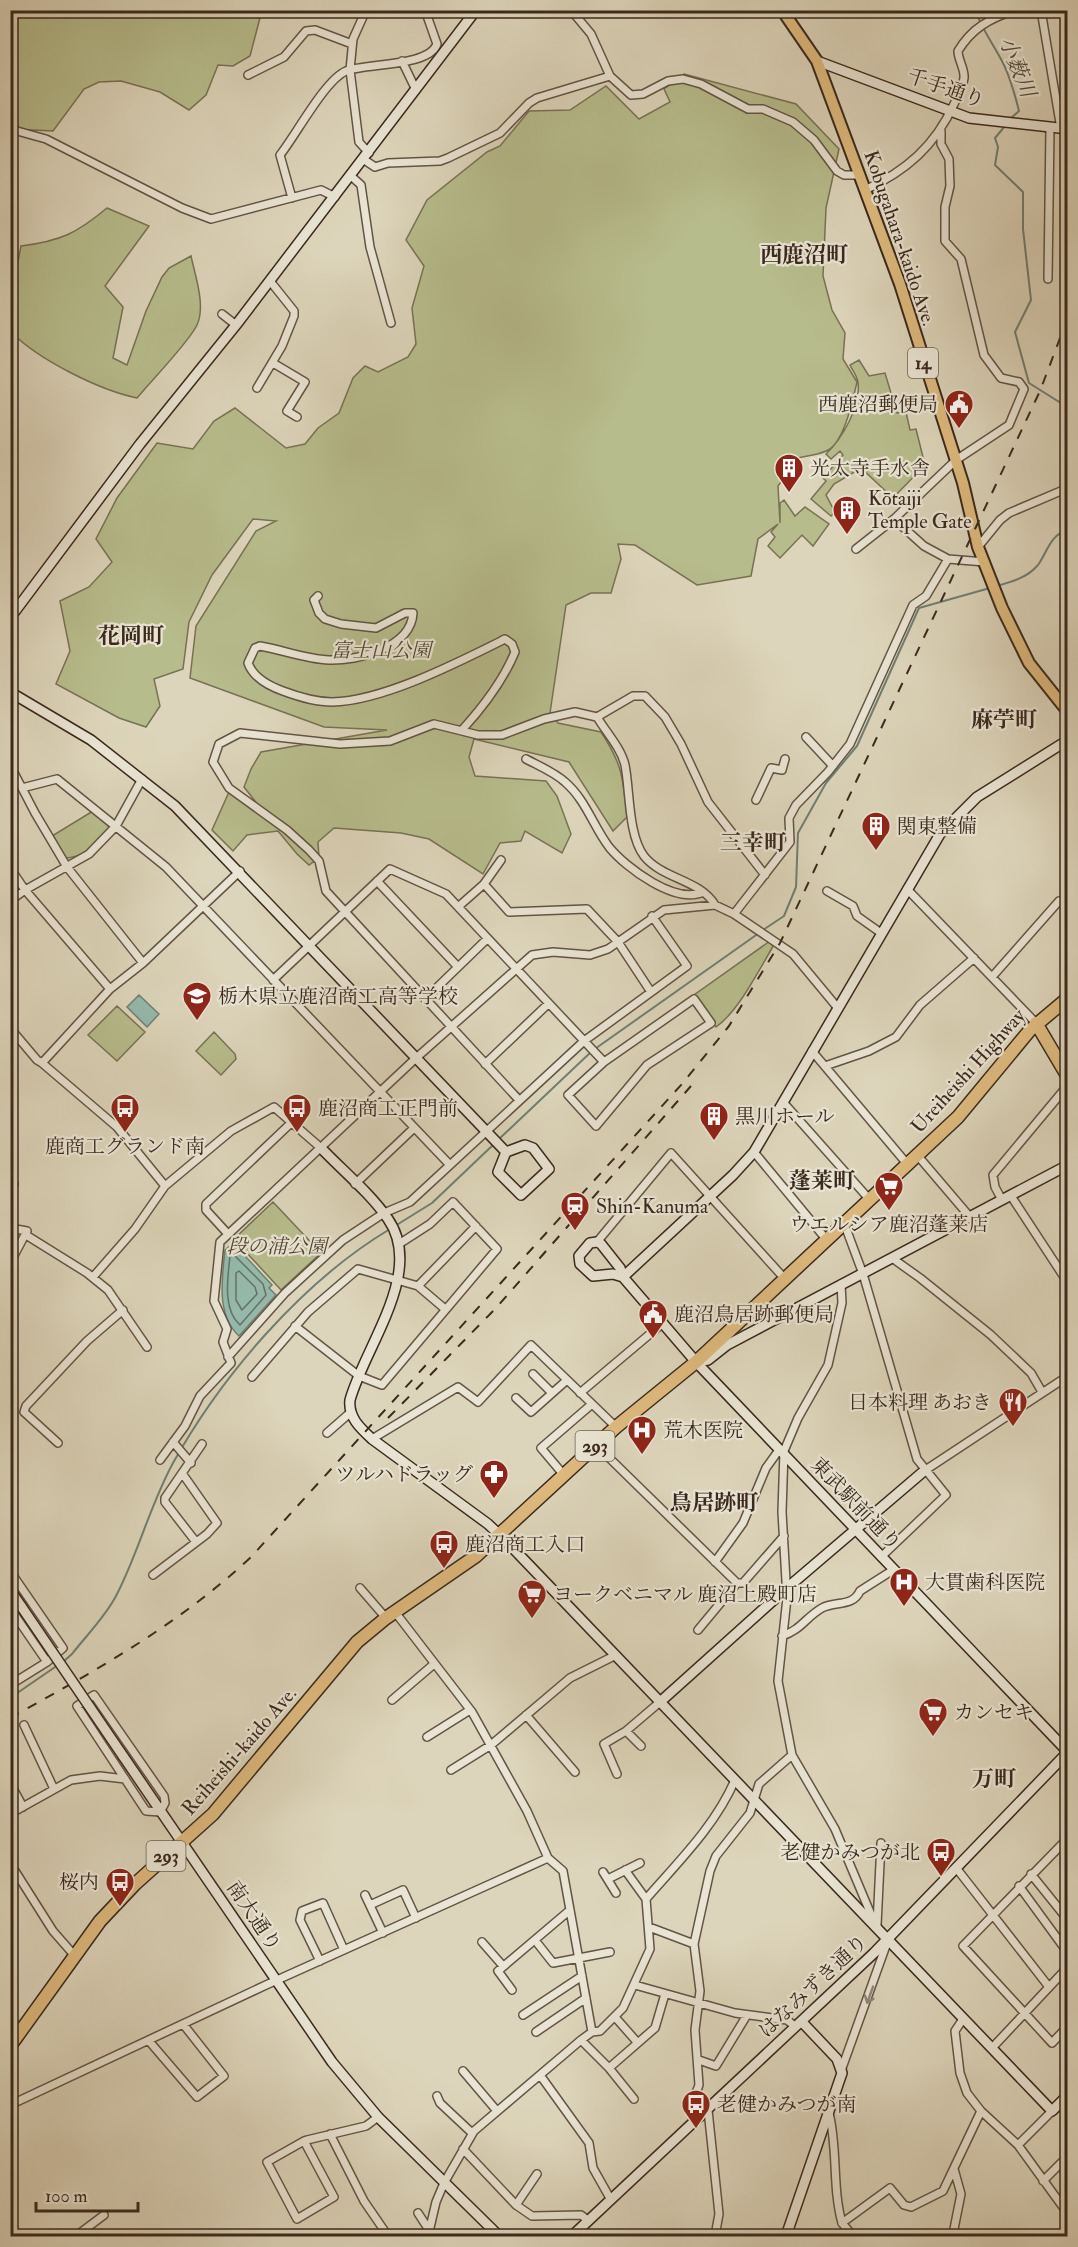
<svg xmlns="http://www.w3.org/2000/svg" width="1078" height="2247" viewBox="0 0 1078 2247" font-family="'IM FELL Double Pica','Noto Serif JP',serif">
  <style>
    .green { fill: #b7bc8c; stroke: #787254; stroke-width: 1.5 }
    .water { fill: #94b9ab; stroke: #707f72; stroke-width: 1.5 }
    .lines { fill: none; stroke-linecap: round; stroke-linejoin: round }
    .shore { stroke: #677164; stroke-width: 1.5 }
    .stream { stroke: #707f72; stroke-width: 2 }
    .street-casing { stroke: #635444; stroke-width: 10 }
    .secondary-casing { stroke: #3a291d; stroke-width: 12 }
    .primary-casing { stroke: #3a291d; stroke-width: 14 }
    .highway-casing { stroke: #3a291d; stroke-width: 15 }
    .street { stroke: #e9e4d3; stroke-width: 7 }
    .secondary { stroke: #e9e4d3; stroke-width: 9 }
    .primary { stroke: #deba7e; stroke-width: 10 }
    .highway { stroke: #deba7e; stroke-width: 12 }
    .rail { stroke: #3a291d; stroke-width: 2; stroke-dasharray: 10 10; stroke-linecap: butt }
    .secondary-bridge-casing { stroke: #3a291d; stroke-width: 12; stroke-linecap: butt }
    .secondary-bridge { stroke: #e9e4d3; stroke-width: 9 }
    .oneway { stroke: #928678 }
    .labels { text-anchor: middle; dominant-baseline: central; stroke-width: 4.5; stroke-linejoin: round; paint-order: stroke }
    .shield { fill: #e9e4d3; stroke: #6e6154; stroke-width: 1.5 }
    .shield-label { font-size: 18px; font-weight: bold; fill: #3a291d }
    .street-label { font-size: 20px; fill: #3a291d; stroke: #e9e4d3 }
    .poi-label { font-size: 20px; fill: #3a291d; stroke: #e9e4d3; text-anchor: start }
    .park-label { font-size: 20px; font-style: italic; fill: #534633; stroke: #e9e4d3 }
    .water-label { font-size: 21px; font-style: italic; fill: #504d40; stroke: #e9e4d3 }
    .quarter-label { font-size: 22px; font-weight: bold; fill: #3a291d; stroke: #e9e4d3 }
  </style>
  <rect width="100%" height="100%" fill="#ddd5bb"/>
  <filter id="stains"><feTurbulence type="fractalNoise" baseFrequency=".00333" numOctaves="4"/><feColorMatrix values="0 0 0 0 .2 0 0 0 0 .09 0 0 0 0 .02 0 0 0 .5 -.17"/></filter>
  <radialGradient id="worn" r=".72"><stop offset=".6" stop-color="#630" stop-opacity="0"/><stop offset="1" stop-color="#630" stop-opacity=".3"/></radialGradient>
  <path class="green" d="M254,10l7,4 -11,42 -17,10 -15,-1 -12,30 -17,15 -29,-18 -39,-11 -22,1 -15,7 -31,42 -42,-2 -1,-118z
    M684,74l112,30 43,45 -13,59 -3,68 9,34 13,23 -2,26 14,23c-4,17 -13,62 -31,69 -10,5 -24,5 -36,9l-4,15 -8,11 2,37v-20l4,-3 11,16 10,-9 24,17 -16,22 -11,-11 -22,23 -12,-12 7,-9 -4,-5 7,-8 -20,15 -7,37 -54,9 -62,-40 -17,-1 3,15 -10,34h-20l-25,12 -16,108 8,10 43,9c22,33 22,47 26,85l-14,14 -44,-69 -95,-23 -5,18 6,19 71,5 11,15 14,38 -9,19 -37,-22 -4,10 -21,2 -17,31 -54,-35 -28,-6 -67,-5 -16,14 1,16 -10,7 -12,-11 -19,-23 -31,4 -14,16 -21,-21 17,-38 44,32 -29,-37 7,-18 10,-17 126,-22 -63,-3 -134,-49 6,-52 60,-95 20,-10 -23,-2 -41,56 -23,47 -6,47 -29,10 6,27 -14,21 -27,-9 -63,-34 14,-33 -10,-50 29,-14 23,-25 -16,-23 21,-41 40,-55 36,6 21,-28 21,-13 51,40 19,-4 13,-16 21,-15 14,-35 12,-12 13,6 30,-15 8,-13 -4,-36 12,-42 -18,-26 21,-40 60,-48 13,-6 29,-35 41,-1 36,-24 33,33 31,-17 -6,-13z
    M107,208l42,18 -44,60 18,21 -10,51 14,7 19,-54 16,-34 7,-9 22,-12c4,19 15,50 6,69 -8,17 -46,56 -60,73 -38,-8 -98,-38 -126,-66v-35l10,-51c40,-5 56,-13 86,-38z
    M859,360l10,16 16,-3 12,40 9,-1 4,18 6,-1 9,36 -32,33 -32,-30 -27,16 -8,11 9,17 -4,4 -20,-17 15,-18 -3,-3 20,-23 -3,-4 -9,8 -5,-5c16,-15 35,-48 32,-71 0,-6 -6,-13 -8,-18z
    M93,811l15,13 1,5c-13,14 -23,29 -44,29l-13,-22z
    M770,941l5,2c-15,25 -36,68 -59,84l-22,-32z
    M117,1006l28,26 -28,29 -29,-26z
    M214,1032l21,22 1,5 -15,16 -25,-24z
    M273,1202l48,51 -40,37 -47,-51z"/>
  <path class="water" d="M139,995l20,19 -12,13 -20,-20z
    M233,1243l39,42 -3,3 7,7 -37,41c-23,-21 -17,-58 -14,-86z"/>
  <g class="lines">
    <path class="shore" d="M233,1254l30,30 3,11 -26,30c-18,-16 -12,-48 -10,-69z
      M239,1271l16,16 2,7 -15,16 -6,-10v-27z"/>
    <path class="stream" d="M975,10c7,19 18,34 27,51 8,15 13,34 17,50l-9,8
      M1005,126l-10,12 3,9 -3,18 28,27v37l8,71 -16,32 14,51 35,22 4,16
      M996,586c15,-4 31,-8 42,-21 9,-12 12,-31 30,-35
      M763,930l21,-14 12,-29 2,-54 28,-50 31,-37 62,-138 71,-20
      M498,1140l94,-89 167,-118
      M395,1226l37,-23 62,-59
      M63,1662l9,-8c14,-18 33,-37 44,-58 22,-42 34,-91 57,-133 49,-88 130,-182 217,-234
      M10,1698l48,-33"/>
    <g class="street-casing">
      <path id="street" d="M366,10l-13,29 -3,31 9,72 10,11
        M571,10l20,24 19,42 21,19 12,-1 25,-13 15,-2 18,5 47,25h15l30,13 21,18 23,31 7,4h16
        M1041,10l20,119
        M402,61l14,29
        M248,75l36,-18 22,-26 9,-1 37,14
        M10,129l36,10 136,69 29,11 110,-29 14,7
        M363,159l12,8 13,-4 52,-2 8,-3 52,-25 29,-30 8,-5 73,-22
        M351,176l10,9 9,62 21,76
        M865,190c41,-19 70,-44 89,-86 4,-8 9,-17 10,-26 1,-9 -6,-18 -6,-27 14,-23 31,-32 57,-41
        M292,198l-12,-43c16,-20 45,-75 66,-84 20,-8 83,-4 91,-27l-12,-34
        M1048,279l2,-151
        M222,314l14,11
        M273,363l32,19 -18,29 10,6
        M257,388l25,-42 12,-30v-5l-24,-30
        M894,519l30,27 24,13 37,3
        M978,547l22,-27 9,-7 59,-25
        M856,549l38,-30 62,-59 53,-35 15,-36 -5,-7 -18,-4 -17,-23 -23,-96 -16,-18v-34l5,-21 -1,-27 -8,-15v-13
        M318,596l-4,4 5,13 6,6 16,5 35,4 29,-15h8c-2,35 -56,48 -84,47 -23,-1 -46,-10 -69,-14l-5,2 -7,15c5,14 21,23 35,28 16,6 32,11 49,11 51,-1 127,-40 173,-63l7,5 3,8c-12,29 -32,55 -53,78
        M597,717c9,15 24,31 28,48 5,25 3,70 19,91 18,23 57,24 71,49
        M806,737l27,29
        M526,759c13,7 28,13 39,23 21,18 28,44 44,65 17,21 67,58 94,45
        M10,765l25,48 32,54 76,96
        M22,788l35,-9 109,88 284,298
        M756,800l15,-32 11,2 3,-11
        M10,868l15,22 85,99
        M240,871l-97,92 -33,26 -68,74 75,64 48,59 66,-55 43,-24 47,41
        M377,881l81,86
        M484,884l25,28 78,-3 31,33 33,50
        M907,889l129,134
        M827,891l26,15 4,10 24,17
        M10,901l15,-11 64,-36 27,-28 26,-47
        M458,907l26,-23 17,-24
        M734,914l56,-72 -1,-24 7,-13 32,-33 22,-28 63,-139 13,-9 22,-37
        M992,977l67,-76 4,-1 5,6
        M273,980l117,-111 56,25 158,168
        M425,999l62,-60
        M694,999l17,24 -64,42 -51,61 -28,-31 36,-33z
        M10,1028l27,32 5,3
        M812,1051l96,114
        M485,1064l63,-60
        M825,1066l44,-15 27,-14 24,-32 54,-47
        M519,1100l-193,-209 -7,-30 -10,-11 -22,-20 -58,-42 -16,-26 6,-18 21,-11 100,11 50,-3 44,-17 44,11h24l42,-16 31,-7 22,5 36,-21h12l20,21 16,27 27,58 57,73
        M783,1102l87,98
        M754,1152l72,87
        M918,1156l52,61
        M10,1182l4,2
        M355,1184l59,-56
        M1011,1196l57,87
        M1002,1200l-7,-13 -2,-12 75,-90
        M844,1223l19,51 54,185 29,36 -65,62
        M10,1228l17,3 -17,32
        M228,1234l-22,-24v-6l85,-81
        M26,1235l61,38 21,17 39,57
        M597,1242l74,-89 113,125
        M892,1258l28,20 71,57 40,38 11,19
        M93,1277l42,-48 30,-43
        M418,1286l58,-60
        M295,1326l64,50 23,9 115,-136 -44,-47 -23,22 -31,20
        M228,1357l57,-64 58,-53 41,-27 26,-11 174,-161 103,-75 -35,-50
        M533,1374l19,19
        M252,1377l56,-65 50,-43 60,17 27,23
        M580,1393l83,-70
        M516,1398l15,14 36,-32
        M327,1433l24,-21
        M372,1439l86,-52 20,15 53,-57 85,82
        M173,1442l18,21
        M58,1443l-34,-31 2,-6 61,-65 36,-31
        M596,1445l141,138
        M160,1460l25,-34 15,-30 31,-33 -8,-21 4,-13 -13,-28 6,-59 195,-183 117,-104 21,-3 37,3 18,-6 56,-39 51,-5 19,9 59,40 44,53
        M924,1471l144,-95
        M563,1474l-22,-26 51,-44
        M196,1542l-31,-40v-4l37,-54
        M715,1562l28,-39 23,-55 13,-18
        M10,1571l53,77 -16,14 -37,23
        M153,1575l54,-41 10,-11 -35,-50
        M360,1588l26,30
        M10,1608l37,54
        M395,1612l77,100 55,99 21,47 15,13 29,161
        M698,1630l39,-47h6l41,-47
        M782,1636c19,-6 24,-19 40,-28 13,-7 31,-1 38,-17l33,-21
        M94,1695l70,101 1,7 -5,9 -14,-1 -69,-105z
        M392,1700l42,-36
        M526,1715l49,57
        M24,1725l30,64
        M626,1731l15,15
        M427,1737l43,-27
        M792,1755l43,74 40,95
        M451,1770l40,-25 79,-67 46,-23
        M617,1774l-13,-30 22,-13 34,-29
        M10,1783l13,24
        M10,1814l61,-34 29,-4 25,3
        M1068,1838l-105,108 89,97 16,-17
        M10,1863l43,68 21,24
        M957,1869l92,118
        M625,1870l21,29
        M603,1872l13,21
        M1031,1874l37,46
        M608,1879l32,-16
        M1019,1886l49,67
        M365,1895l18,38
        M370,1905l33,-15 13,28
        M877,1925l4,-82
        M649,1927l45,17
        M482,1942l21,24
        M538,1944l15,19 57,-11
        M320,1961l-20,-41 2,-9 21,-8 21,47
        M635,1985l100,28 52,7 9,7
        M512,1990l-14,-19 72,-61
        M523,2015l59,-39
        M615,2017l22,25
        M963,2019l-8,12 5,42 7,20 14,18 37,34 50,69
        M536,2032l50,-34
        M581,2040l28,28 46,-40 10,-34
        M149,2041l48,56 27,-21 -41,-52
        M992,2048l76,-81
        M699,2060l17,6 31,-51
        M609,2068l25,31
        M842,2068l46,-128
        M463,2071l34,40
        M540,2075l49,68 4,25 18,32
        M437,2096l3,7 32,30
        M10,2105l256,-120 282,-127
        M708,2110l11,104 -4,22
        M829,2113c9,36 3,74 13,110l48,-35 14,17 7,2 32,-16 38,-80
        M701,2117l-10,-11 8,-21 -4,-55 5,-39 -6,-47 16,-73 6,-15 34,-43 9,-29 33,-29 -14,-74 9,-83 -5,-86 2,-61 14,-33 30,-53 14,-62 -1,-19
        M330,2134l34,67 24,35
        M304,2141l30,56 -37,22 -30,-57 37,-21 3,-1 59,-14 12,-9
        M1018,2145l34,-34
        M463,2149l53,56 16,11 49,-1 8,6
        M954,2169l7,25 -7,35
        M1043,2181l25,-25
        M516,2205l21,-31
        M418,2213l13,20
        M842,2223l11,13
        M10,2233l3,3
        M76,2236l28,-21
        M428,2236l8,-34 8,-19 30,-52 107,-91 11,-8 8,-1 23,-23 27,-59 -4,-50c33,-38 69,-73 89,-119"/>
    </g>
    <g class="secondary-casing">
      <path id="secondary" d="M817,61l152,57 99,11
        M10,618l130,-174 96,-119 240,-315
        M10,692l81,48 84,66 331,346
        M525,1145l8,3 16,21 -28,26 -23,-23 8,-20z
        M321,1148c22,23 49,45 67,71 37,53 -23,127 -38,181 -2,17 10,28 22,39l116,85 18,17 546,570 16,-16
        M623,1277l-10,-3 -20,2 -13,-12 -1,-8 11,-13 7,-1 4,2 19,24 3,9 73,85 372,390
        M623,1277l110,-102 21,-23 186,-318 37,-37 91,-57
        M697,1362l11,-2 19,-15 341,-180
        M10,1590l11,16
        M660,1702l127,-114 137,-117
        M123,1756l209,306 46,55 121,119
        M572,2236l302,-283 194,-201
        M786,2236l56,-163 -5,-14 -35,-37"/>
    </g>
    <g class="primary-casing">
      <path id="primary" d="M782,10l35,51 83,223 63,199 15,64 24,61 27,55 39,49"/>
    </g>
    <g class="highway-casing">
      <path id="highway" d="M1036,1023l32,54
        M10,2046l90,-125 35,-37 78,-70 144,-172 29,-24 90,-62 140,-129 80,-65 262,-245 72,-87 38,-32"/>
    </g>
    <use href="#street" class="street"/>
    <use href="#secondary" class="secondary"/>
    <use href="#primary" class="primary"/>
    <use href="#highway" class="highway"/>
    <path class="rail" d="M388,1418l108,-110 195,-222
      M10,1718c87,-48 168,-93 241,-161l431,-473 47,-58 51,-83 260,-552 28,-74"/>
    <g class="secondary-bridge-casing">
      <path id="secondary-bridge" d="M21,1606l102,150"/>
    </g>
    <use href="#secondary-bridge" class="secondary-bridge"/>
  </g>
  <defs><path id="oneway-shaft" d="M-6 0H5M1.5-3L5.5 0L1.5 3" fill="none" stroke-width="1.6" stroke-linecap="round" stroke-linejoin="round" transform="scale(1.5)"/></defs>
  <use class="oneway" href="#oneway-shaft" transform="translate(870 1995) rotate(110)"/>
  <defs>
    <g id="civic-pin" transform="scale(1.5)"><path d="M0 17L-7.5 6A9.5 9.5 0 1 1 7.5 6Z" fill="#8f2418" stroke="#e9e4d3"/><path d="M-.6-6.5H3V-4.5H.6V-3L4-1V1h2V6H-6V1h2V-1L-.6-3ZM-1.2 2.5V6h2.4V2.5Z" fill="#fff"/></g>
    <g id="building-pin" transform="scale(1.5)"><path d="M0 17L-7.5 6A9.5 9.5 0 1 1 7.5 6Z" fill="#8f2418" stroke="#e9e4d3"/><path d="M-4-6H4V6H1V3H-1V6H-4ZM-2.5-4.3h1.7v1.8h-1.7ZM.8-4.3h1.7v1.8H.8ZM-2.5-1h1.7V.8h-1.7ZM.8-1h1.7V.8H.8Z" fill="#fff"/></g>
    <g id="school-pin" transform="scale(1.5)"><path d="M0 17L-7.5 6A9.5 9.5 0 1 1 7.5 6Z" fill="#8f2418" stroke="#e9e4d3"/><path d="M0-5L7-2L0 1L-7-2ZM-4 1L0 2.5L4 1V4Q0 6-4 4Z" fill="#fff"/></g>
    <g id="bus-pin" transform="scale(1.5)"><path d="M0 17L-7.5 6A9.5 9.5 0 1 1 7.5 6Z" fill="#8f2418" stroke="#e9e4d3"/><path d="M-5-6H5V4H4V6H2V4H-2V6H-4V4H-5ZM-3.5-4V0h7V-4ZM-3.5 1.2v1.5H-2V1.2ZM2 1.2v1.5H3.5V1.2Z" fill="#fff"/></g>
    <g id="supermarket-pin" transform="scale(1.5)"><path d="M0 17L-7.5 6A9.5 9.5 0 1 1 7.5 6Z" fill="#8f2418" stroke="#e9e4d3"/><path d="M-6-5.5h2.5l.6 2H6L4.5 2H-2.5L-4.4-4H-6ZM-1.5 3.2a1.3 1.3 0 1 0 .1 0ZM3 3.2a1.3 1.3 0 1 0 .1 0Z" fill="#fff"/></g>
    <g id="station-pin" transform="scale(1.5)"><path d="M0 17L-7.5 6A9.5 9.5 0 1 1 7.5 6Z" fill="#8f2418" stroke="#e9e4d3"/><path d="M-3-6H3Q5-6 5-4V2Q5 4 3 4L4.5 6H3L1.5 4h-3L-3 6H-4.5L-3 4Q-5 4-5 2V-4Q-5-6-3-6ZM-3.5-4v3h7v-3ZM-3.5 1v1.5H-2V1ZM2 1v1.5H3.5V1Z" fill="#fff"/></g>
    <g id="restaurant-pin" transform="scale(1.5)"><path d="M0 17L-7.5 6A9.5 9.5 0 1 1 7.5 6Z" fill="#8f2418" stroke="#e9e4d3"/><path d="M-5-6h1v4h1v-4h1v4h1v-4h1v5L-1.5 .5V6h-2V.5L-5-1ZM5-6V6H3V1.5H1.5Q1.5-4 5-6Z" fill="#fff"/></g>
    <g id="hospital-pin" transform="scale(1.5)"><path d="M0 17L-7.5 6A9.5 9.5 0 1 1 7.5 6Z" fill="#8f2418" stroke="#e9e4d3"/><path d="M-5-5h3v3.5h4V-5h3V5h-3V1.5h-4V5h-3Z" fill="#fff"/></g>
    <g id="pharmacy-pin" transform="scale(1.5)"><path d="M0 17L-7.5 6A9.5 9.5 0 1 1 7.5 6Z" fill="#8f2418" stroke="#e9e4d3"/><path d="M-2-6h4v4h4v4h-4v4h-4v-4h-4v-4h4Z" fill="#fff"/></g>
  </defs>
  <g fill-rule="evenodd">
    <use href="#civic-pin" x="959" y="404"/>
    <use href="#building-pin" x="789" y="468"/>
    <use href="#building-pin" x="847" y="510"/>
    <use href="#building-pin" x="876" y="826"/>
    <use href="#school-pin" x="197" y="996"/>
    <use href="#bus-pin" x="125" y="1108"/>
    <use href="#bus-pin" x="297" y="1108"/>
    <use href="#building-pin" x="714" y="1116"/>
    <use href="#supermarket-pin" x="889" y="1186"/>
    <use href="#station-pin" x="575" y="1206"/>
    <use href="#civic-pin" x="653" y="1314"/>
    <use href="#restaurant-pin" x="1013" y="1402"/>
    <use href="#hospital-pin" x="642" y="1430"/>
    <use href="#pharmacy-pin" x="494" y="1474"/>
    <use href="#bus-pin" x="444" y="1544"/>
    <use href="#hospital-pin" x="904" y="1582"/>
    <use href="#supermarket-pin" x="532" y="1594"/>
    <use href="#supermarket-pin" x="933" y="1712"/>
    <use href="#bus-pin" x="941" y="1852"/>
    <use href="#bus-pin" x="120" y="1882"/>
    <use href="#bus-pin" x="696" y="2104"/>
  </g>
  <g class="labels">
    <g class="shield">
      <rect x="908" y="348" width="30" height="30" rx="4.5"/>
      <rect x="575.5" y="1431" width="39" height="30" rx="4.5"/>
      <rect x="146.5" y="1841" width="39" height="30" rx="4.5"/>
    </g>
    <g class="shield-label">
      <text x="923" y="363">14</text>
      <text x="595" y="1446">293</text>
      <text x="166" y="1856">293</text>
    </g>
    <g class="street-label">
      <text transform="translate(946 88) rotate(19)">千手通り</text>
      <text transform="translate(900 238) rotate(71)">Kobugahara-kaido Ave.</text>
      <text transform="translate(968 1071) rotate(-48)">Ureiheishi Highway</text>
      <text transform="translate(856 1504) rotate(46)">東武駅前通り</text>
      <text transform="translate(239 1751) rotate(-49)">Reiheishi-kaido Ave.</text>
      <text transform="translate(254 1916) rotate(56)">南大通り</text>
      <text transform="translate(813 1986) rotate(-43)">はなみずき通り</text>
    </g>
    <g class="poi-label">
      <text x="938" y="404" text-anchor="end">西鹿沼郵便局</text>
      <text x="810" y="468">光太寺手水舎</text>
      <text x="868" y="498">Kōtaiji<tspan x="868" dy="23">Temple Gate</tspan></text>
      <text x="897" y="826">関東整備</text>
      <text x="218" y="996">栃木県立鹿沼商工高等学校</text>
      <text x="318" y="1108">鹿沼商工正門前</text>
      <text x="735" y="1116">黒川ホール</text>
      <text x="125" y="1146" text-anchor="middle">鹿商工グランド南</text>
      <text x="596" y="1206">Shin-Kanuma</text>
      <text x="889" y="1224" text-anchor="middle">ウエルシア鹿沼蓬莱店</text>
      <text x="674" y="1314">鹿沼鳥居跡郵便局</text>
      <text x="992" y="1402" text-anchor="end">日本料理 あおき</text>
      <text x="663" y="1430">荒木医院</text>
      <text x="473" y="1474" text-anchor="end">ツルハドラッグ</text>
      <text x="465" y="1544">鹿沼商工入口</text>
      <text x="925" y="1582">大貫歯科医院</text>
      <text x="553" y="1594">ヨークベニマル 鹿沼上殿町店</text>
      <text x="954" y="1712">カンセキ</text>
      <text x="920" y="1852" text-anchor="end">老健かみつが北</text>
      <text x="99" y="1882" text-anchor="end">桜内</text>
      <text x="717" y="2104">老健かみつが南</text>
    </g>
    <g class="park-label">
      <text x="381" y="650">富士山公園</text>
      <text x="277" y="1246">段の浦公園</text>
    </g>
    <g class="water-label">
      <text transform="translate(1017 67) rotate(68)">小薮川</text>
    </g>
    <g class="quarter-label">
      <text x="804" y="255">西鹿沼町</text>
      <text x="131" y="636">花岡町</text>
      <text x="1004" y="720">麻苧町</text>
      <text x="753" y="843">三幸町</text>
      <text x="822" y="1181">蓬莱町</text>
      <text x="714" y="1503">鳥居跡町</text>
      <text x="994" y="1779">万町</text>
    </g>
  </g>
  <rect width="1078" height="2247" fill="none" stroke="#ddd5bb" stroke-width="36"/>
  <rect x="12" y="12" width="1054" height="2223" fill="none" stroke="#3a291d" stroke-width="3"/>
  <rect x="18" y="18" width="1042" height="2211" fill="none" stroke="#3a291d" stroke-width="1.5"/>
  <path d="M36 2202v9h102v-9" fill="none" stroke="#3a291d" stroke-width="3"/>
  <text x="45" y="2202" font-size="18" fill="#3a291d" stroke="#e9e4d3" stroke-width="4.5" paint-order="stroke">100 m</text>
  <rect width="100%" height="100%" filter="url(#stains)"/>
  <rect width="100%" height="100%" fill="url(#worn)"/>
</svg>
